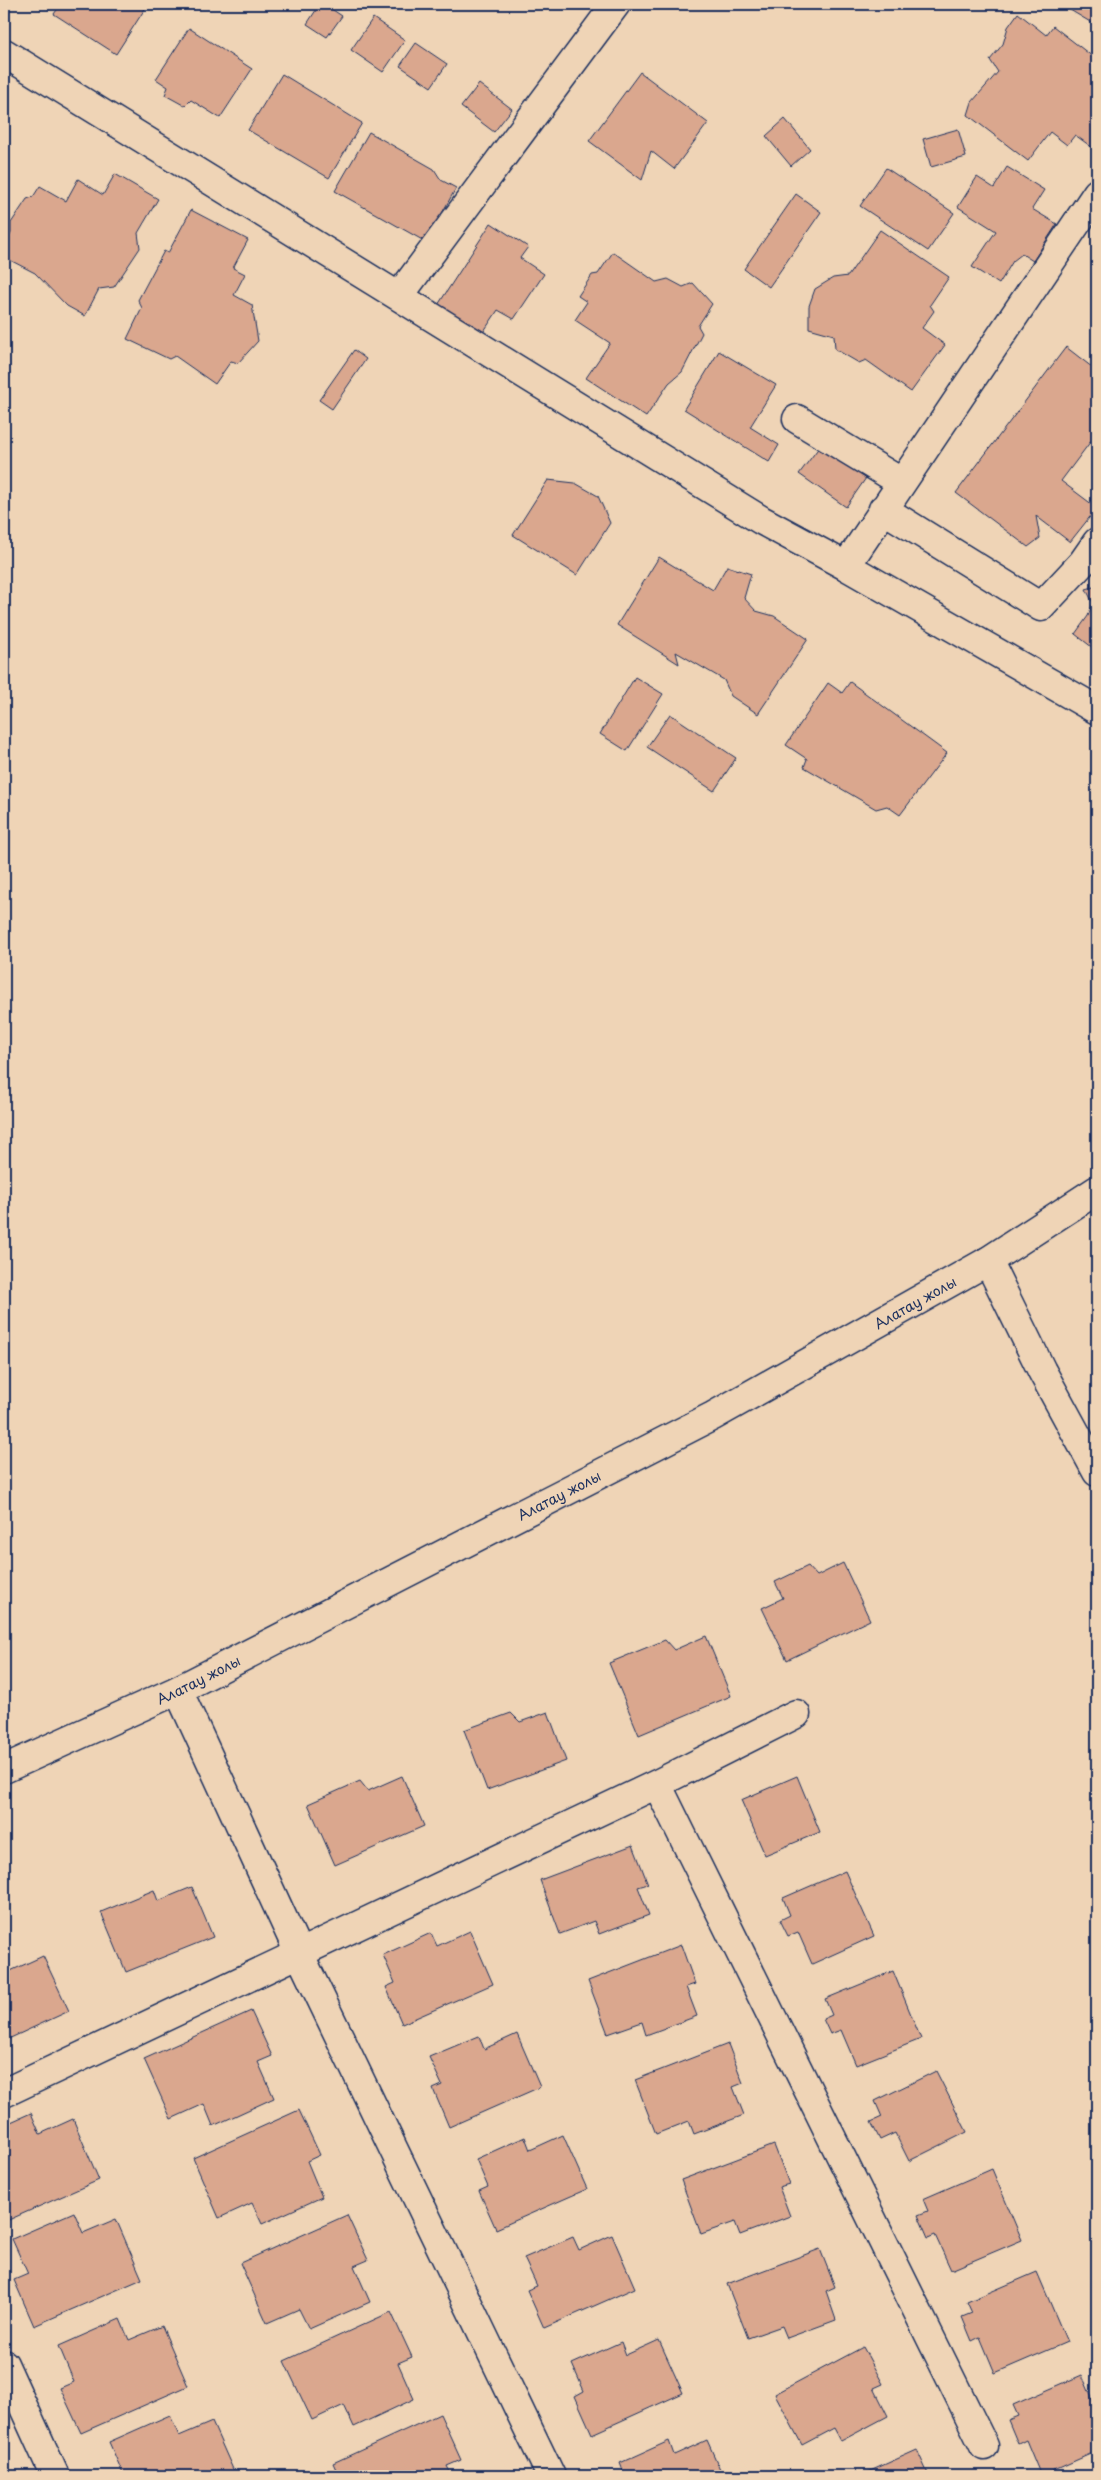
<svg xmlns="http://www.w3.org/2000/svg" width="1101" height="2480" viewBox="0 0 1101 2480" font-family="'Playpen Sans',sans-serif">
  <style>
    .building { fill: #daa78e; stroke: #1b2f5e }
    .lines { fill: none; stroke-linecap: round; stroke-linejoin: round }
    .street-casing { stroke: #1b2f5e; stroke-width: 31 }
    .secondary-casing { stroke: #1b2f5e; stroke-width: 31 }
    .street { stroke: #efd4b6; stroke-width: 28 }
    .secondary { stroke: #efd4b6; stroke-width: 28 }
    .labels { text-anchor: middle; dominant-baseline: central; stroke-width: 4; stroke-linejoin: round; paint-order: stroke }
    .street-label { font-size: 14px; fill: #1b2f5e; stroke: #efd4b6 }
  </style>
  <rect width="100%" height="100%" fill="#efd4b6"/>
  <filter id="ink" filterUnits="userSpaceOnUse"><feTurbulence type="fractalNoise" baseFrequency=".02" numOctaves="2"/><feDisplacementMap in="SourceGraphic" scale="10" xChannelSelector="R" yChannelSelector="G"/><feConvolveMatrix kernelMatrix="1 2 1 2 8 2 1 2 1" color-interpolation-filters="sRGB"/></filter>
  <g filter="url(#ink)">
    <path class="building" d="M61,4h87l-32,50 -62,-40z
      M320,4h4l18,12 -15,21 -20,-13z
      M1060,4h37v22z
      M1018,13l28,22 7,-9 44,34v83l-4,5 -18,-13 -8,10 -17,-13 -22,29 -60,-46 4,-13 26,-30 -8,-12 13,-16 5,-17z
      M373,18l32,22 -22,32 -32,-22z
      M189,28l63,41 -32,49 -29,-18 -6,6 -20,-11 3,-8 -12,-8z
      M416,43l31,21 -16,23 -31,-21z
      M640,72l68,51 -34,46 -23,-18 -9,29 -53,-39z
      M282,74l80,49 -33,55 -81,-48z
      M479,84l33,25 -18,23 -33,-25z
      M785,119l25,30 -19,17 -25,-30z
      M958,129l8,28 -35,10 -8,-28z
      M369,132l65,37 7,11 15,8 -30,54 -91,-51z
      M1007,167l37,23 -12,19 25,15 -24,37 -11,-7 -9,7 -14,23 -27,-17 24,-36 -38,-24 19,-30 17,11z
      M886,168l68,45 -26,38 -68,-45z
      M115,174l43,25 -20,34 2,15 -26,39 -15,2 -14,27 -18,-10 -32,-33 -31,-16v-8l7,-16v-10l16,-24 6,-2 7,-11 26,15 12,-22 25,16z
      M796,194l25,18 -52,75 -25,-18z
      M191,210l57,30 -15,28 12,6 -11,21 18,10 6,36 -20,22 -7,-2 -16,23 -40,-28 -6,3 -42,-20 15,-31 -4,-8 26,-49 4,2z
      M491,223l37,24 -8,11 24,16 -30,45 -16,-9 -16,24 -44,-29z
      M880,230l69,47 -19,28 4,6 -12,17 23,17 -34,47 -45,-32 -7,3 -24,-14 -1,-14 -25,-7v-22l6,-17 18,-11 15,-2z
      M613,252l43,30 12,-3 15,8 10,-4 19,21 -14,22 4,7 -20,39 -13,11 -23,34 -60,-39 24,-35 -35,-23 12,-18 -9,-6 14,-21 6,-1z
      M1066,347l31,24v62l-36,48 36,27 -27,34 -34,-26 4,22 -12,9 -72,-54z
      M354,350l12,9 -34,50 -13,-9z
      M719,351l57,34 -26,42 29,18 -10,17 -85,-53z
      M820,446l46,32 -20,29 -47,-33z
      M548,480l27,3 23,13 12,27 -33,52 -64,-40z
      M659,557l54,33 14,-24 24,8 -7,24 12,13 18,5 34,23 -50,75 -27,-18 -7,-16 -48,-28 3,12 -62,-39z
      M1097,586v65l-22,-17 13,-18 5,-13 -7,-14z
      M635,677l28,17 -36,57 -27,-17z
      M850,682l97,71 -47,62 -13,-9 -11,3 -72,-42 3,-8 -21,-14 42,-62 14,10z
      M670,714l66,44 -22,33 -67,-44z
      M843,1563l27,57 -83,40 -25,-52 21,-10 -8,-16 33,-16 9,10z
      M706,1636l25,60 -92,39 -30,-72 56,-23 9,10z
      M548,1712l18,49 -79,29 -23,-60 47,-17 9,9z
      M402,1776l22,50 -89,39 -27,-61 52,-23 8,10z
      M797,1776l23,56 -55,23 -24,-55z
      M633,1845l15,39 -10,3 11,28 -50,19 -5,-13 -34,13 -20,-54z
      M845,1871l29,65 -62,28 -14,-32 -10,4 -8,-16 10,-5 -7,-17z
      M192,1887l21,50 -87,35 -25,-60 53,-22 4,11z
      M470,1931l23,53 -91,40 -16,-37 9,-4 -12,-28 48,-22 6,13z
      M681,1945l14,39 -9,3 11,29 -51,19 -4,-13 -34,12 -20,-53z
      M43,1956l26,55 -65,30v-73l2,5z
      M893,1971l28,68 -65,26 -15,-35 -11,4 -7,-15 9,-4 -7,-16z
      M251,2011l21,45 -14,6 16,36 -61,28 -9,-22 -33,15 -27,-60z
      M517,2034l23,53 -91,40 -16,-38 9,-4 -13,-28 50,-21 5,13z
      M728,2044l15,39 -10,4 11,28 -50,19 -5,-13 -33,13 -21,-54z
      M936,2071l31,61 -58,29 -14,-28 -15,7 -9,-18 11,-5 -7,-16z
      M299,2110l21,45 -13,6 15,36 -60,27 -10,-21 -33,15 -26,-60z
      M31,2113l9,21 33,-15 26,61 -95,42v-97z
      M563,2135l24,54 -91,40 -17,-38 9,-4 -12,-28 49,-22 5,13z
      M774,2145l15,39 -10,3 11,29 -50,19 -5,-13 -34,12 -20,-54z
      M992,2169l30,71 -71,30 -16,-35 -7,3 -10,-23 10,-4 -5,-12z
      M74,2212l9,21 33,-14 26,60 -108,47 -20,-46 14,-6 -16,-35z
      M347,2215l21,45 -14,6 16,36 -61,27 -10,-20 -32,14 -27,-60z
      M612,2235l23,53 -91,40 -17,-38 10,-4 -13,-28 49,-21 6,13z
      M820,2249l15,38 -9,4 10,29 -49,18 -5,-12 -34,12 -21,-54z
      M1037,2272l30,70 -72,31 -15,-36 -8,4 -10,-24 10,-4 -5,-11z
      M391,2312l21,45 -14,6 16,36 -60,28 -10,-22 -32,15 -28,-59z
      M120,2319l9,21 33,-14 26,60 -107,47 -21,-45 14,-6 -15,-36z
      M659,2340l24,53 -91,41 -17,-38 9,-5 -12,-27 49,-22 5,13z
      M863,2347l20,37 -9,4 14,28 -47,25 -7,-13 -32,17 -27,-51z
      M1082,2375l15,35v41l-56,25 -15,-36 -8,4 -10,-24 10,-4 -5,-11z
      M440,2414l21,46 -14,6 5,10h-113l-6,-13z
      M170,2415l9,21 33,-14 24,54h-112l-15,-34z
      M707,2440l16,36h-98l-5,-13 49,-22 5,14z
      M917,2450l12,26h-70z"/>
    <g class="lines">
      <g class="street-casing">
        <path id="street" d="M4,53l757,467 85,46 251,144
          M399,296l217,-292
          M797,419l104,63
          M883,509l158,98 42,-45 14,-20
          M846,566l251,-373
          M988,1261l54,110 55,101
          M178,1690l121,263 252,523
          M657,1784l327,662
          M4,2093l653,-309 139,-70
          M4,2364l51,112"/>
      </g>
      <g class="secondary-casing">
        <g id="secondary">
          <path id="s1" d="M4,1769l174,-79 535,-274 275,-155 109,-71"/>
        </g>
      </g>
      <use href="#street" class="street"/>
      <use href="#secondary" class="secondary"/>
    </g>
  </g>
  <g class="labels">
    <g class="street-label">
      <text stroke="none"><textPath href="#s1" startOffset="1024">Алатау жолы</textPath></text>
      <text stroke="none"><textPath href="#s1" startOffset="619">Алатау жолы</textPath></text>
      <text stroke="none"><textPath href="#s1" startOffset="214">Алатау жолы</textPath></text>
    </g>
  </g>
  <rect width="1101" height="2480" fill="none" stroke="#efd4b6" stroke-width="20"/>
  <rect x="10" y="10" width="1081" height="2460" fill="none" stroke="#1b2f5e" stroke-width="2" filter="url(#ink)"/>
</svg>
